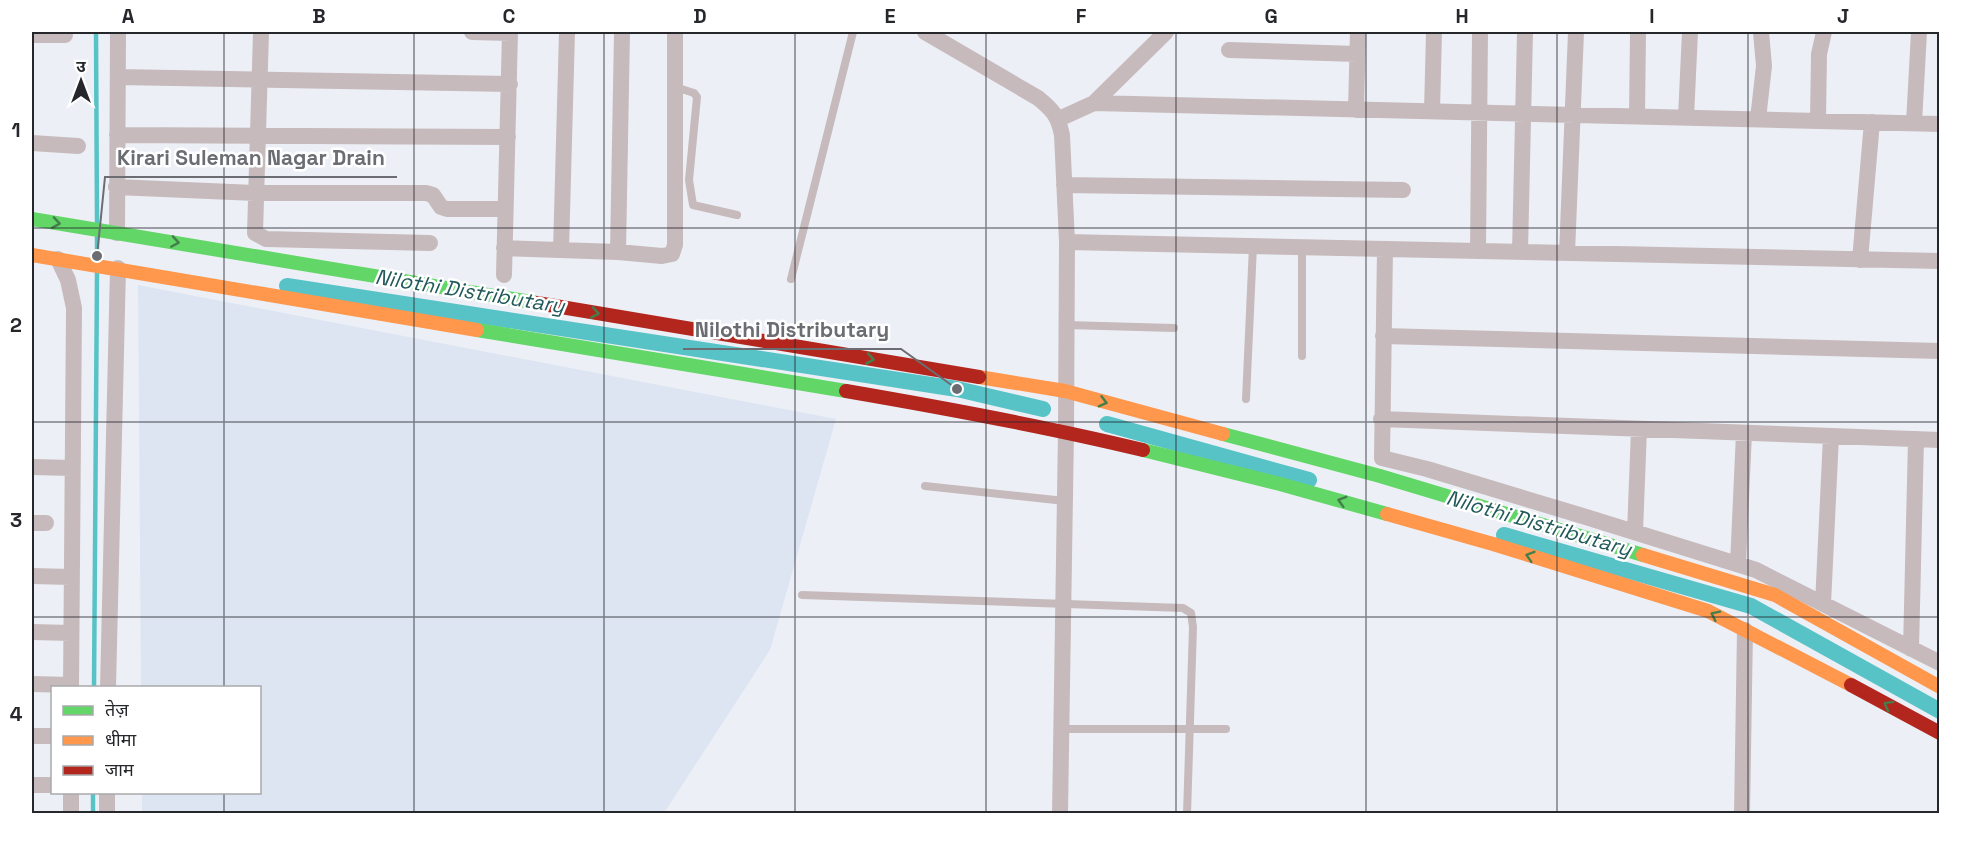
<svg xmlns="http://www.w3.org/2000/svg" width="1971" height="845" viewBox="0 0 1971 845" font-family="'Space Grotesk','Noto Sans Devanagari',sans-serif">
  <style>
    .built { fill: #dce5f1 }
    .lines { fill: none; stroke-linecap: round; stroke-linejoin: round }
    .stream { stroke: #58c3c6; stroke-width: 4.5 }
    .canal { stroke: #58c3c6; stroke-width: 16 }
    .lane { stroke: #c7babc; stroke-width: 8 }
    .street { stroke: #c7babc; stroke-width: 16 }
    .fast { stroke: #63d668; stroke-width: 14 }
    .slow { stroke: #ff974d; stroke-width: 14 }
    .jam { stroke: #b3261e; stroke-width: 14 }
    .oneway { stroke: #447e4a }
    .grid { fill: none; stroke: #25272b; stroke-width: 1.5; stroke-opacity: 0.55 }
    .labels { text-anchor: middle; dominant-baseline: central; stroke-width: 5; stroke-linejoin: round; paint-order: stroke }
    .water-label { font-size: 21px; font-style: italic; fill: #22595a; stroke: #fff }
    .leader { fill: none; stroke: #6b6d72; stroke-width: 2 }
    .callout-dot { fill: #6b6d72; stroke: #fff; stroke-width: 2 }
    .callout-label { font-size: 21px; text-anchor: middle; font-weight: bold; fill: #6b6d72; stroke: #fff; stroke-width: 5; stroke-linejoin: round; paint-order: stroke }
    .neatline { fill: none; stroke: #25272b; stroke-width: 2 }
    .grid-label { font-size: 20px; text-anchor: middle; font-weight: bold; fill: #25272b }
  </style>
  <rect width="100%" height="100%" fill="#ecf0f6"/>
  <path class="built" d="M138,285l698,134 -66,231 -106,163h-522v-20l118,-1v-104l-119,-1z"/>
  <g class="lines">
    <path class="stream" d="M96,32l1,191
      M97,237v22
      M94,688l3,-415
      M93,814v-22"/>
    <path class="canal" d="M287,286l670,103 86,20
      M1107,424l202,56
      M1504,535l247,71 189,105"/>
    <path class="lane" d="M675,87l19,6 3,4 -8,83 4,25 44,10
      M1302,247v109
      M791,279l62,-247
      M1066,325l108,3
      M1246,399l7,-153
      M925,486l140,15
      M802,595l381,13 8,5 2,14 -6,187
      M1062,729h164"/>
    <path class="street" d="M261,32l-6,201 11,6 164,4
      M472,32l38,1
      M925,32l113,66c15,12 20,18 24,37l5,107 -1,189 -6,383
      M32,35h33
      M1229,50l128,4
      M118,77l392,7
      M1094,103l72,-71
      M1356,110l2,-78
      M1432,111l2,-79
      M1637,116l1,-84
      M1686,117l4,-85
      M1059,119l35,-16 846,21
      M1758,119l6,-53 -3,-34
      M1818,120l1,-66 5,-22
      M1914,123l5,-91
      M117,135l391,2
      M32,143l46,3
      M1064,185l339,5
      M116,187l139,6h171l7,2 8,12 6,2h58
      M117,233l1,-201
      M1067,242l873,19
      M504,248l114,4 44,4 10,-2 3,-9v-213
      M1385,249l-3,209 45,11 159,48 170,53 184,93
      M561,250l6,-218
      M1478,251l2,-219
      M618,252l4,-220
      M1520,252l5,-220
      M1567,253l9,-221
      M58,259l10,21 6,28 -3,380
      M1860,260l12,-138
      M504,275l6,-243
      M1383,336l557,15
      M1381,419l559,21
      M32,467l40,1
      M32,523h14
      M1635,532l4,-103
      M1738,564l6,-131
      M32,576l39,1
      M1823,604l8,-168
      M32,632l39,1
      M1911,649l5,-210
      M32,684l39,1
      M108,688l10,-420
      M32,736h20
      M32,785h20
      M71,792v22
      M107,814v-22
      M1742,814l3,-184"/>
    <path class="fast" d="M32,219l505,84
      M477,330l369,61
      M1223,434l157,42 263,79
      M1143,450l137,34 107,30"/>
    <path class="slow" d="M32,255l445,75
      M979,377l86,14 158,43
      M1387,514l106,30 215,67 143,74
      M1643,555l132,40 165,92"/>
    <path class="jam" d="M537,303l442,74
      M846,391c99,17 198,35 297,59
      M1851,685l89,48"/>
  </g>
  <defs><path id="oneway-chevron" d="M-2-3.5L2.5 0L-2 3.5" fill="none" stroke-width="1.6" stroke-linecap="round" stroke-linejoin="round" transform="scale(1.5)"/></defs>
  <g class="oneway">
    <use href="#oneway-chevron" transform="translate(56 223) rotate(9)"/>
    <use href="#oneway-chevron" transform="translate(175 242) rotate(9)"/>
    <use href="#oneway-chevron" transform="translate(595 313) rotate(10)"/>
    <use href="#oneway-chevron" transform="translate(870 359) rotate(10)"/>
    <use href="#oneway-chevron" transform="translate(1103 402) rotate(15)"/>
    <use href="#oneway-chevron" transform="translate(1342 501) rotate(-164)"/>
    <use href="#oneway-chevron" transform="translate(1530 556) rotate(-163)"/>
    <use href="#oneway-chevron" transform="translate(1715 615) rotate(-154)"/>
    <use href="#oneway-chevron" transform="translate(1888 705) rotate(-151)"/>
  </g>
  <path class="grid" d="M224,32v656M414,32v782M604,32v782M795,32v782M986,32v782M1176,32v782M1366,32v782M1557,32v782M1748,32v782M32,228h1908M32,422h1908M32,617h1908M224,792v22"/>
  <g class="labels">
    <g class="water-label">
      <text transform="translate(470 291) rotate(9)">Nilothi Distributary</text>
      <text transform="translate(1539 523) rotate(16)">Nilothi Distributary</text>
    </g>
  </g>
  <path class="leader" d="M97 256L105 177H397M957 389L901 349H683"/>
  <g class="callout-dot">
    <circle cx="97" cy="256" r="6"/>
    <circle cx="957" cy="389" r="6"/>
  </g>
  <g class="callout-label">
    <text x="251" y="165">Kirari Suleman Nagar Drain</text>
    <text x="792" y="337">Nilothi Distributary</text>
  </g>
  <rect width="1971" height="845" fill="none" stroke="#ffffff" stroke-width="66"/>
  <rect x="51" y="686" width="210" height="108" fill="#ffffff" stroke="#a8a9aa" stroke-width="1.5"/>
  <rect x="63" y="706" width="30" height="9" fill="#63d668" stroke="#a8a9aa" stroke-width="1.5"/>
  <text x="105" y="716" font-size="18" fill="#25272b">तेज़</text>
  <rect x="63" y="736" width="30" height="9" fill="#ff974d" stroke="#a8a9aa" stroke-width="1.5"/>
  <text x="105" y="746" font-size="18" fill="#25272b">धीमा</text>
  <rect x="63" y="766" width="30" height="9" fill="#b3261e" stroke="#a8a9aa" stroke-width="1.5"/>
  <text x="105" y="776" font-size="18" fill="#25272b">जाम</text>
  <g transform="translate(81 81)" stroke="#ffffff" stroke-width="4.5" paint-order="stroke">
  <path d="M0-4.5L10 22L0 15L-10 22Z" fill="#25272b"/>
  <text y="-9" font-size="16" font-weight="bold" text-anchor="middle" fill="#25272b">उ</text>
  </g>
  <rect x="33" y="33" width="1905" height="779" class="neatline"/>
  <g class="grid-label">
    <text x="128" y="23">A</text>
    <text x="319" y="23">B</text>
    <text x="509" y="23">C</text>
    <text x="700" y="23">D</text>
    <text x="890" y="23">E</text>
    <text x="1081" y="23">F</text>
    <text x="1271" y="23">G</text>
    <text x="1462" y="23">H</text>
    <text x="1652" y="23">I</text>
    <text x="1843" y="23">J</text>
    <text x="16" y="137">1</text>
    <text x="16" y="332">2</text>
    <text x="16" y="527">3</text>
    <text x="16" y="721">4</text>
  </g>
</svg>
